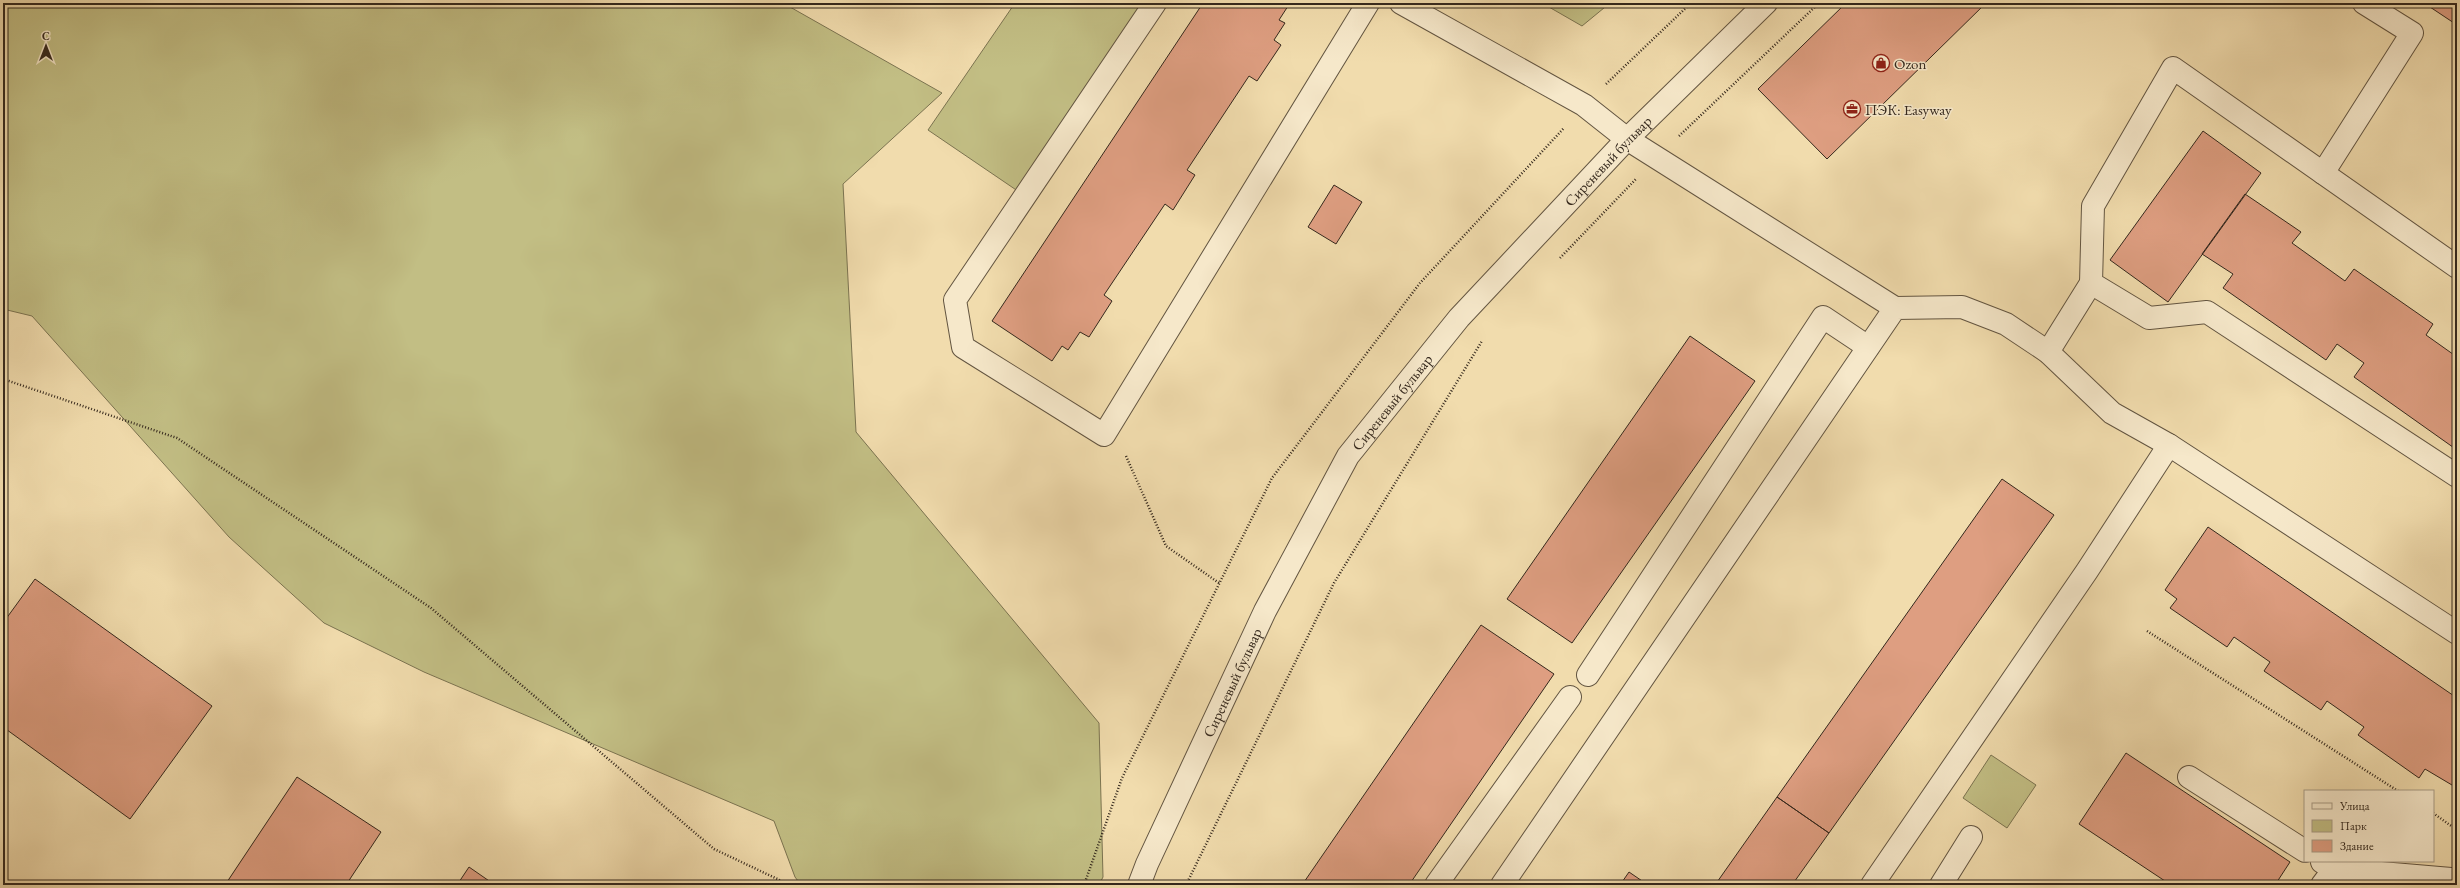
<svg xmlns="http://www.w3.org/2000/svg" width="2460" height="888" viewBox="0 0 2460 888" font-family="'EB Garamond',serif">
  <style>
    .green { fill: #c2be84; stroke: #7b7350 }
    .building { fill: #de9e81; stroke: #34281d }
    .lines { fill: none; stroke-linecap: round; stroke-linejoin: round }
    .minor-casing { stroke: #635541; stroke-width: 24 }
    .path { stroke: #34281d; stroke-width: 2.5; stroke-dasharray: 1 2; stroke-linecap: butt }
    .minor { stroke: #f6e8ca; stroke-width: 22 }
    .labels { text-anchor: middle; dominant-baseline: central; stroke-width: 3; stroke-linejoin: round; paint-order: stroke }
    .poi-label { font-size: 15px; fill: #34281d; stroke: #f6e8ca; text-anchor: start }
    .street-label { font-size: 15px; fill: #34281d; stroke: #f6e8ca }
  </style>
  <rect width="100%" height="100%" fill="#f1dcad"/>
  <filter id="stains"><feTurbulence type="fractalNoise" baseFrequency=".005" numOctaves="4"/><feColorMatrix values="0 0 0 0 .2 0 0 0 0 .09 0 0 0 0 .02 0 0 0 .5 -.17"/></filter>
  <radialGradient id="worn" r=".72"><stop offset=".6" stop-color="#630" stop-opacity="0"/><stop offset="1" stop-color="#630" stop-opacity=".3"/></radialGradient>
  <path class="green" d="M3,3h780l159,90 -99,91 13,248 243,291 4,154 -4,8h-298l-6,-8 -21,-56 -350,-149 -100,-49 -95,-86 -197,-221 -29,-7z
    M1015,3h146l-133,195 -100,-68z
    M1542,3h68l-28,23z
    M1991,755l45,30 -29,43 -44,-30z"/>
  <path class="building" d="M1203,3h87l-11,17 6,3 -11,17 7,5 -24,36 -8,-5 -62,94 8,5 -22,35 -8,-6 -61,91 8,6 -23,36 -9,-5 -12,18 -6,-4 -10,15 -60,-40z
    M1846,3h140l-159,156 -69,-70z
    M2424,3h33v22z
    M2203,131l58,42 -93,129 -58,-42z
    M1334,185l28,17 -26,42 -28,-17z
    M2245,194l56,38 -9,11 53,38 9,-12 79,55 -7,11 31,22v93l-103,-73 10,-14 -27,-19 -11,16 -103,-72 10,-14 -31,-20z
    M1690,336l65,45 -183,262 -65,-44z
    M2002,479l52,36 -225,318 -52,-36z
    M2208,527l249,171v90l-32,-19 -6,9 -61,-43 6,-8 -37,-26 -6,9 -57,-39 6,-9 -36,-25 -7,10 -57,-39 7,-9 -12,-9z
    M35,579l177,127 -82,113 -127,-92v-104z
    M1481,625l73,49 -145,211h-107z
    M2126,753l164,109 -15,23h-104l-92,-61z
    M297,777l84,55 -35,53h-121z
    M1777,797l52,36 -37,52h-77z
    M469,867l26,18h-38z
    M1629,872l19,13h-28z"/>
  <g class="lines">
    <g class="minor-casing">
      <g id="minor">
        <path d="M1155,3l-200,297 8,47 141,88 264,-432"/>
        <path d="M1401,3l183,102 43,34 268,169"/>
        <path d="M2323,173l89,-140 -48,-30"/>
        <path d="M2457,267l-284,-199 -80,138 -2,77 58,35 58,-6 250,164"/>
        <path d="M2048,352l43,-69"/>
        <path d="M1588,675l235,-358 45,30"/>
        <path d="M2189,777l116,74"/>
        <path d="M2334,869l117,10"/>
        <path id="s1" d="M1139,885l8,-21 118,-253 83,-155 111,-138 168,-179 139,-136"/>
        <path d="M1436,885l134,-188"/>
        <path d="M1502,885l393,-577 67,-1 44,17 42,28 64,61 57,32 288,188"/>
        <path d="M1872,885l215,-314 82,-126"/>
        <path d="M1941,885l30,-48"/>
        <path d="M2322,885l12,-16 -12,-7"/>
      </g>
    </g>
    <path class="path" d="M1606,84l85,-81
      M1679,136l140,-133
      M1560,258l76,-79
      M3,379l174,59 254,170 283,241 76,36
      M1126,456l40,90 53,37
      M2147,631l251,160
      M2433,813l24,17
      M1084,885l38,-107 150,-300 148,-195 144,-155
      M1186,885l148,-302 148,-242"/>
    <use href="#minor" class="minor"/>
  </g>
  <defs>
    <g id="shop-ring" transform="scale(0.9)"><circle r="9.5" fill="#f6e8ca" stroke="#8f2418" stroke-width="1.5"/><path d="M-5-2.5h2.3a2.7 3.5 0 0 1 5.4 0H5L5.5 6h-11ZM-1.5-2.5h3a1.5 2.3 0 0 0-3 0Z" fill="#8f2418"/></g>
    <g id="office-ring" transform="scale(0.9)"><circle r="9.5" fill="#f6e8ca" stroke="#8f2418" stroke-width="1.5"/><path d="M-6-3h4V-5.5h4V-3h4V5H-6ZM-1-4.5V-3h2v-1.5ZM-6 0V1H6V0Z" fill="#8f2418"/></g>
  </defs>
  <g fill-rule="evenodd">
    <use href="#shop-ring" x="1881" y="63"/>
    <use href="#office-ring" x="1852" y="109"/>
  </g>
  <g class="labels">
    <g class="poi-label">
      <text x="1894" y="63">Ozon</text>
      <text x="1865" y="109">ПЭК: Easyway</text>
    </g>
    <g class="street-label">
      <text stroke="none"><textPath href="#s1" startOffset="871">Сиреневый бульвар</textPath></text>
      <text stroke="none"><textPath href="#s1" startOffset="547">Сиреневый бульвар</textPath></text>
      <text stroke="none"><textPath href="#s1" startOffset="223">Сиреневый бульвар</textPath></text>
    </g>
  </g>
  <rect width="2460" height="888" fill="none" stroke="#f1dcad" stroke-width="16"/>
  <rect x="4" y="4" width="2452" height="880" fill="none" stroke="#34281d" stroke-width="2"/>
  <rect x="8" y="8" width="2444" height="872" fill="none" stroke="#34281d"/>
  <rect x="2304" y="790" width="130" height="72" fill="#f6e8ca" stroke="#a89b85"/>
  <rect x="2312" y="803" width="20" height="6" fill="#f6e8ca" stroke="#a89b85"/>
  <text x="2340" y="810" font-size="12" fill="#34281d">Улица</text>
  <rect x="2312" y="820" width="20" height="12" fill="#c2be84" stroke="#a89b85"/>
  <text x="2340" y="830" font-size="12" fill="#34281d">Парк</text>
  <rect x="2312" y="840" width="20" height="12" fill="#de9e81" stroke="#a89b85"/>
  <text x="2340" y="850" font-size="12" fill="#34281d">Здание</text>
  <g transform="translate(46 46)" stroke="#f6e8ca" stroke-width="3" paint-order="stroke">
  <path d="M0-3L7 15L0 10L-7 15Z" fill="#34281d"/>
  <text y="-6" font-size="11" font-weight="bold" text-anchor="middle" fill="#34281d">С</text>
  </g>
  <rect width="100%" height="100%" filter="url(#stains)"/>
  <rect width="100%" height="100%" fill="url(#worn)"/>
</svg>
